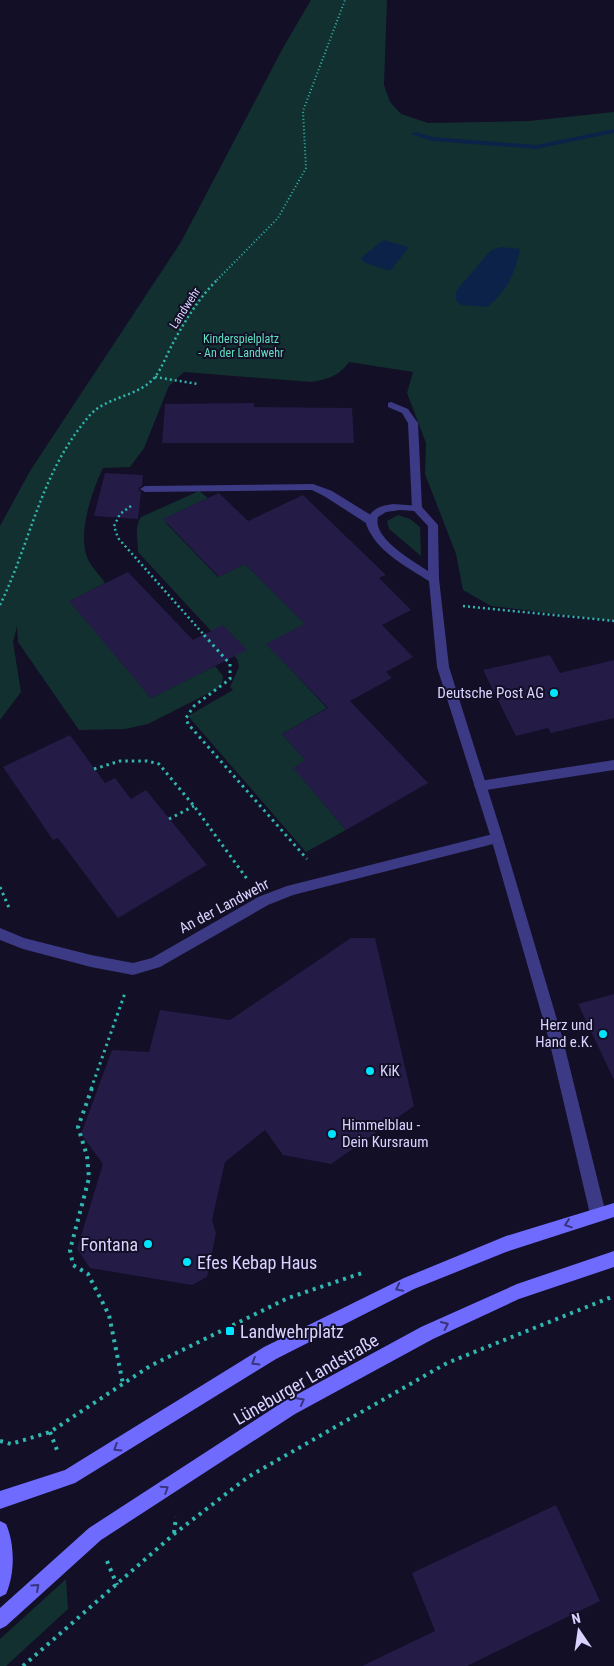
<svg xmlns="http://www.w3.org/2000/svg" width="614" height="1666" viewBox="0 0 614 1666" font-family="'Roboto Condensed',sans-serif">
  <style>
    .green { fill: #12302f }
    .water { fill: #0c2248 }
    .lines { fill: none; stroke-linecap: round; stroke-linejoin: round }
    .stream { fill: #0c2248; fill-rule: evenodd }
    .building { fill: #241b47 }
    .path-far3 { stroke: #2fb8b0; stroke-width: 2; stroke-dasharray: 1 2.5; stroke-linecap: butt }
    .path-far2 { stroke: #2fb8b0; stroke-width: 2.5; stroke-dasharray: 2 3; stroke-linecap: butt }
    .path-far1 { stroke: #2fb8b0; stroke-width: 3; stroke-dasharray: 2.5 4; stroke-linecap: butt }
    .path { stroke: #2fb8b0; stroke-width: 4; stroke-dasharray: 3 5; stroke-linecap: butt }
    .lane { fill: #3d3a85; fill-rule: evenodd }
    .street { fill: #3d3a85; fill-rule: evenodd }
    .secondary { fill: #6f6bff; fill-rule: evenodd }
    .oneway { stroke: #38347d }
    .poi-dot { fill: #00e5ff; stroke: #130f26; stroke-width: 2 }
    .labels { text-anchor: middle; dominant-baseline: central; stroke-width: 4; stroke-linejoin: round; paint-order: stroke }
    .far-street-label { font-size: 12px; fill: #d9d4ff; stroke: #130f26 }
    .far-park-label { font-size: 12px; fill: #5fe0c0; stroke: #130f26 }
    .poi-label { font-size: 15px; fill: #d9d4ff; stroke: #130f26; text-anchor: end }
    .street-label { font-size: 15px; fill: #d9d4ff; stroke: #130f26 }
    .near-poi-label { font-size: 18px; fill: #d9d4ff; stroke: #130f26; text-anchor: start }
    .near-street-label { font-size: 18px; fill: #d9d4ff; stroke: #130f26 }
  </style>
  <rect width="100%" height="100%" fill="#130f26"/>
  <path class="green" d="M311,0h76l-3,85 6,17 11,12 27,9 101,-2 85,-9v509l-123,-15 -28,-16 -7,-36 -31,-80 1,-31 -19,-50 6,-21 -64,-10c-10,14 -21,17 -37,20l-128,-10 -15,14 -25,62 -14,19 -27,1c-11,24 -24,60 -17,86 2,10 14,21 19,29l-35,18 81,97 64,-32 8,10 -1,7 -5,6 -69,35 -23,5 -46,1 -61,-88 -1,-16 -4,16 8,50 -21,28v-194l30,-55 151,-229 103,-196z
    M199,491l9,7 -34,16 -8,9 52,54 27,-13 60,60 -38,20 60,64 -45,26 37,41 4,28 23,27 -40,22 -118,-136 45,-26 -3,-3 9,-20 -2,-8 -99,-107c0,-12 -4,-25 3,-35z
    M398,515l12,4 10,8 1,29 -32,-27 -2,-8z
    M66,1579l2,30 -62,57h-6v-27z"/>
  <path class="water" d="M383,240l26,7 -19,24 -25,-8 -4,-5z
    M501,247l19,2c-5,24 -13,43 -33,58l-26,-2 -5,-5v-9l35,-41z"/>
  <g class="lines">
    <path class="stream" d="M614,129v4l-78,16 -104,-8 -21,-7 4,-2 18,5 103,8z"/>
  </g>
  <path class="building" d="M254,403v4l98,1 2,35h-192l3,-39z
    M105,473l38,2 -1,11 -4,2 3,4 -3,27 -44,-3z
    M219,493l29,28 55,-26 83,80 -7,3 32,32 -29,15 31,32 -27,15 6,6 -42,23 78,82 -82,47 -53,-62 12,-8 -23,-26 46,-26 -62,-64 39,-20 -60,-60 -26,13 -56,-58z
    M128,572l65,68 30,-15 24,25 -96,48 -82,-97z
    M550,655l10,18 54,-13v58l-63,15 -3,-5 -32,8 -33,-66z
    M70,735l35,48 10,-5 16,21 15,-9 61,75 -89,53 -60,-80 -5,2 -50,-73z
    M351,938h24l39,168 -83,58 -48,-9 -18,-25 -40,32 -13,58 4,13 -9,44 -15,8 -102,-17 -13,-19 26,-85 -22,-30 31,-84 37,2 11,-42 70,10z
    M614,994v86l-36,-76z
    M556,1505l44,96 -133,65h-105l73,-35 -23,-58z"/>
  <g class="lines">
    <path class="path-far3" d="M217,280l61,-62 28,-50 -3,-57 42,-111"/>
    <path class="path-far2" d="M155,377l43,7
      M131,506l-11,8 -6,12 4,12 87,98
      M0,605c32,-66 40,-132 90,-190 17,-19 49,-18 65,-38 7,-9 12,-23 18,-34 13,-24 26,-45 45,-64
      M463,606l151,15"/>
    <path class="path-far1" d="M204,635l26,29v15l-36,27 -8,12 2,6 119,135
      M94,769l26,-8h27l12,3 35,42 53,73
      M169,819l25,-13
      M0,887l10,23
      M91,1089l34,-96"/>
    <path class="path" d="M92,1088l-14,39 9,29 2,22 -19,72 3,15 15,9 21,41 14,69
      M50,1432l7,18
      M0,1441l11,3 39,-12 100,-66 138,-68 74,-25
      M174,1533l2,-16
      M107,1561l10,24
      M23,1666l151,-132 74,-57 199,-114 167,-67"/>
    <path class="lane" d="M391,402l17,7 10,14 4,85 -5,3 -5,-3 -4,-85 -6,-10 -14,-6v-4z
      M313,484l19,7 42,26v6h-8l-42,-27 -12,-6 -167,2 -5,-3 5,-3z
      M614,760v10l-134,21 -4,-2 -2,-3 2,-3 4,-2z
      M497,833l4,1 2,4 -2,4 -208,53 -25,10 -108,62 -27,8 -42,-8 -68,-18 -23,-9v-12l24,10 67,17 42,8 19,-5 106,-61 29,-11z"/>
    <path class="street" d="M393,504l28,2 17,19 1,54 10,88 54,171 60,202 43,174 -3,5 -5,2 -5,-2 -3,-5 -41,-174 -58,-202 -54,-171 -8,-86c-24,-15 -53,-30 -63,-57 4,-15 13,-18 27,-20zM400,510l14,1 14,15v45c-15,-10 -56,-33 -50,-54l8,-5z"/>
    <path class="secondary" d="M614,1203v14l-108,35 -92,37 -138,70 -201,124 -75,26v-18l65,-21 199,-123 140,-69 102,-42z
      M614,1251v16l-95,32 -86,40 -138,75 -194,126 -95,86 -6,3v-21l89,-80 194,-126 138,-75 96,-43z
      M0,1521l6,3c9,20 9,50 0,70l-6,3z"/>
  </g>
  <defs><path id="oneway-chevron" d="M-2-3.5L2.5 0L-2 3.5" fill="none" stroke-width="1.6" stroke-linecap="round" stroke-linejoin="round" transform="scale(1.25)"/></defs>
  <g class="oneway">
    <use href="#oneway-chevron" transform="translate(568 1224) rotate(162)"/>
    <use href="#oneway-chevron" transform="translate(399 1288) rotate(153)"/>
    <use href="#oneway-chevron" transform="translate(445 1325) rotate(-25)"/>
    <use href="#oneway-chevron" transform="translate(255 1362) rotate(148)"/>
    <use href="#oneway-chevron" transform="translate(301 1401) rotate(-28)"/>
    <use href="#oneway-chevron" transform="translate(117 1448) rotate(148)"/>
    <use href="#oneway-chevron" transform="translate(165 1489) rotate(-33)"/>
    <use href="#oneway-chevron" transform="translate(36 1587) rotate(-42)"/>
  </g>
  <g class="poi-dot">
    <circle cx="554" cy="693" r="5"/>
    <circle cx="603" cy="1034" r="5"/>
    <circle cx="370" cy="1071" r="5"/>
    <circle cx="332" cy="1134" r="5"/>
    <circle cx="148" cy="1244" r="5"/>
    <circle cx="187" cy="1262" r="5"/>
    <rect x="225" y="1326" width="10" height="10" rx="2.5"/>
  </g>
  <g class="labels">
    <g class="far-street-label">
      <text transform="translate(185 308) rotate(-57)">Landwehr</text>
    </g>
    <g class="far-park-label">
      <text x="241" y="339">Kinderspielplatz<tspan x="241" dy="14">- An der Landwehr</tspan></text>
    </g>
    <g class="poi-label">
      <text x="544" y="693">Deutsche Post AG</text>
      <text x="593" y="1025">Herz und<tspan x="593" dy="17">Hand e.K.</tspan></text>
      <text x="380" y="1071" text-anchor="start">KiK</text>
      <text x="342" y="1125" text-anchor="start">Himmelblau -<tspan x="342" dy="17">Dein Kursraum</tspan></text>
    </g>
    <g class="street-label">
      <text transform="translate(224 906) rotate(-28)">An der Landwehr</text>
    </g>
    <g class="near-poi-label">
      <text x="138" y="1244" text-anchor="end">Fontana</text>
      <text x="197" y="1262">Efes Kebap Haus</text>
      <text x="240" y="1331">Landwehrplatz</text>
    </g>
    <g class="near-street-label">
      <text transform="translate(306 1379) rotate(-30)">Lüneburger Landstraße</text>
    </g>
  </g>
  <g transform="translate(579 1631) rotate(347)" stroke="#130f26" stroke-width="4" paint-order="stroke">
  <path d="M0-4L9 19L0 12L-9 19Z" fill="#d9d4ff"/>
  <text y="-8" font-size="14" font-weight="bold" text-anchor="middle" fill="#d9d4ff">N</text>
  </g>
</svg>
